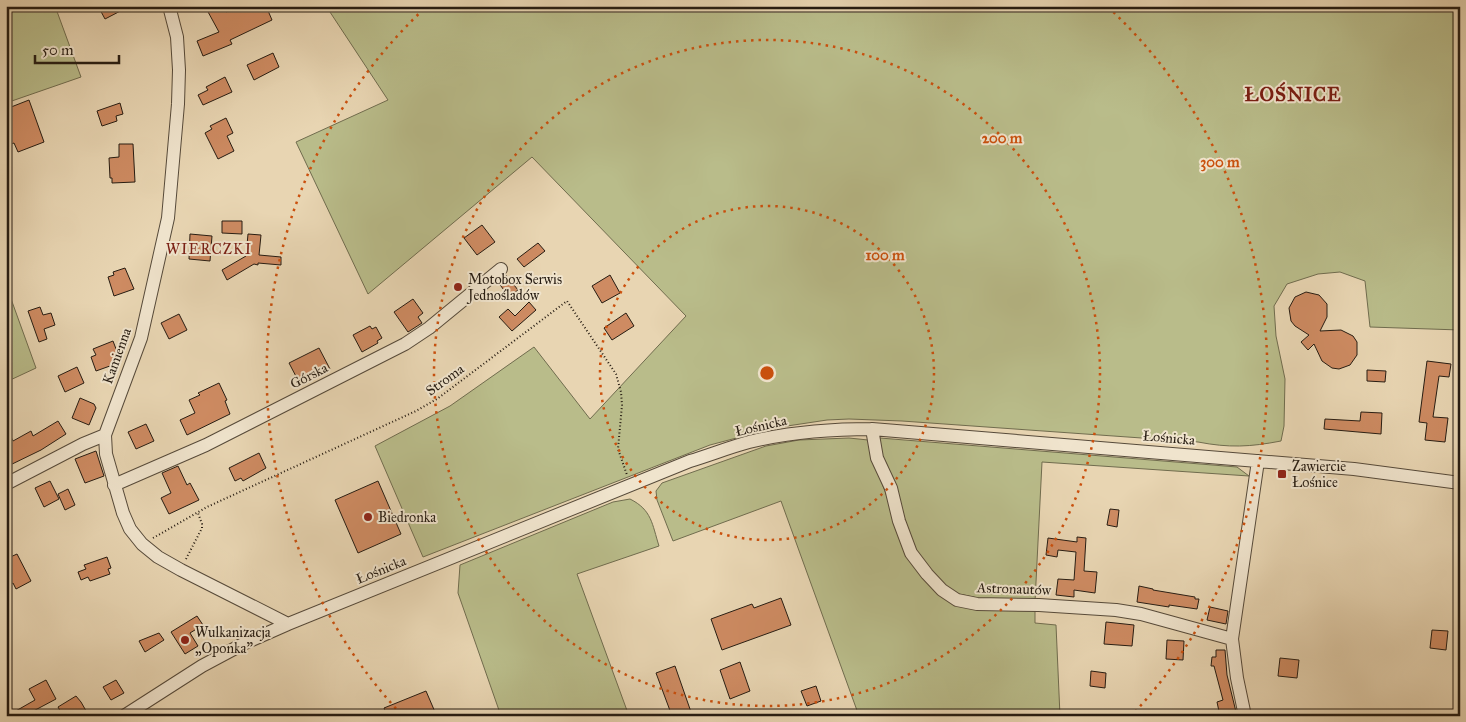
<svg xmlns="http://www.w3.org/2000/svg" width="1466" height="722" viewBox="0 0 1466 722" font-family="'IM FELL Great Primer',serif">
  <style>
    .green { fill: #b9bc8a; stroke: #706c4e }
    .building { fill: #ce8b62; stroke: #261c12 }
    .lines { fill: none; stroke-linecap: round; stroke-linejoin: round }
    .minor-casing { stroke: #564a3a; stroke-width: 14 }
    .path { stroke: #261c12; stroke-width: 2; stroke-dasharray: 1 2.5; stroke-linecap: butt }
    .minor { stroke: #f0e4cd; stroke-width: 12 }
    .ring { fill: none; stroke: #cb500d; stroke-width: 2.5; stroke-dasharray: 2.5 5 }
    .poi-dot { fill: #8f2418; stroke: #f0e4cd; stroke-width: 2 }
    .labels { text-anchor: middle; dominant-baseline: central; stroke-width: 4; stroke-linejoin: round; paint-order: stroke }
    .poi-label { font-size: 14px; fill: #261c12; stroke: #f0e4cd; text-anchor: start }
    .street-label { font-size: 14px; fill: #261c12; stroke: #f0e4cd }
    .neighbourhood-label { font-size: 15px; letter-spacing: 1px; fill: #7a1f14; stroke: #f0e4cd }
    .district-label { font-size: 19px; font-weight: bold; letter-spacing: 1px; fill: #7a1f14; stroke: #f0e4cd }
    .centre { fill: #cb500d; stroke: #f0e4cd; stroke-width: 2.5 }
    .ring-label { font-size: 15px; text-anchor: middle; font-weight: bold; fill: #cb500d; stroke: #f0e4cd; stroke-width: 4; stroke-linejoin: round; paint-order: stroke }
  </style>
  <rect width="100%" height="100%" fill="#e8d5b2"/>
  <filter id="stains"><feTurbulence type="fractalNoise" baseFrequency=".004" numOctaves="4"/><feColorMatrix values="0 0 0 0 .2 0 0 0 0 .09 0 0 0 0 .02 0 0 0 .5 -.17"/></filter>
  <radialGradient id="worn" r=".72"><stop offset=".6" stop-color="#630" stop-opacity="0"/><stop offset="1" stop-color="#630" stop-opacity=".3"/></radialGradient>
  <path class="green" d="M6,6h49l26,71 -75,26z
    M326,6h1134v324l-90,-3 -5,-46 -25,-9 -22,2 -31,10 -13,22 2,30 9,43 -1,47 -3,15c-31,6 -52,7 -83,1l-296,-21 -53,-2 -22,1 -53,8 -64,17 -287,112 -48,-111 75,-40 84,-59 56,72 96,-103 -154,-159 -164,137 -72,-152 92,-42z
    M6,285l30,83 -30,14z
    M849,438l19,2 9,30 30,80 34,45 94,16v12l21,2 4,91h-201l-78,-215 -108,40 -16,-41 -1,-9 6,-8 104,-37 33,-6z
    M880,438l357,29 12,9 -207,-14 -7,140 -53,-3 -27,-6 -14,-9 -28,-37 -36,-107z
    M630,499c22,11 22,25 29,47l-82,28 52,142h-128l-43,-123 2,-28 153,-63z"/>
  <path class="building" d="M98,6h32l-25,13z
    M215,6h8l3,6 10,-6h30l6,14 -42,20 2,4 -29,12 -6,-15 22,-9 -12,-22z
    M273,53l6,14 -25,13 -7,-15z
    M225,77l7,15 -29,13 -5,-10 10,-5 -2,-3z
    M29,100l15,42 -26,10 -4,-9 -8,3v-37z
    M120,103l3,11 -7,2 1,5 -15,5 -5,-15z
    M226,118l7,15 -6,3 7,15 -16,8 -13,-26 7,-4 -2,-3z
    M119,144h14l2,38 -23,1v-5h-2l-1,-20 10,-1z
    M222,221h20v13l-20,-1z
    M482,225l13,17 -18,13 -13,-17z
    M190,234l22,2 -2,25 -21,-2z
    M248,234l13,1 -2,20 22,2v8l-23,-2v2l-4,-1 -27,16 -5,-10 24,-14z
    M538,243l7,8 -21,16 -7,-8z
    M125,268l9,21 -20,7 -6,-19 6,-2 -1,-3z
    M506,275l12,15 -9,7 -11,-15z
    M610,275l10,18 -18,10 -10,-17z
    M1306,292l13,3 8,9v13l-7,14 21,-1 12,6 4,6v13l-7,10 -11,4 -7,-1 -10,-7 -8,-17 -6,6 -7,-8 8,-7 -14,-9 -4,-5 -2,-13 6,-11z
    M413,299l10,14 -5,4 4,6 -14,9 -14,-20z
    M529,302l7,8 -24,21 -13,-14 9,-8 7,7z
    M40,307l3,8 8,-2 4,12 -11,4 3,10 -8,3 -11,-31z
    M626,313l8,13 -22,14 -8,-12z
    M179,314l8,16 -18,9 -8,-16z
    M370,326l2,3 4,-2 6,11 -5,3 1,2 -16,9 -9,-17z
    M113,341l8,21 -25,9 -5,-14 5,-2 -3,-6z
    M319,348l11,21 -30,15 -11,-21z
    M1427,361l24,3 -2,13 -10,-1 -6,41 15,1 -3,24 -20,-2 2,-17 -8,-1z
    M77,367l7,16 -19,9 -7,-16z
    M1367,370l19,1 -1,11 -18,-1z
    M219,383l8,17 -2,1 5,13 -43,21 -7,-15 15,-7 -6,-13 11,-5 -2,-2z
    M80,398l14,6 2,4 -7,17 -17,-7z
    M1361,412l21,1 -1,21 -57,-5 1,-10 35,2z
    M58,421l8,13 -25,16 -35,17v-40l7,14 18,-10 2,5z
    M146,424l8,17 -18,8 -8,-17z
    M96,451l8,25 -19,7 -10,-24z
    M259,453l7,15 -23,13 -2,-3 -6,3 -6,-13z
    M178,466l9,19 3,-2 9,17 -30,14 -8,-16 10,-5 -9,-20z
    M50,481l9,18 -15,8 -9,-19z
    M378,481l23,53 -43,19 -23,-53z
    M68,489l7,16 -10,5 -7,-16z
    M1110,509l9,1 -2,17 -10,-2z
    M1077,537l9,1 -2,33 13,1 -2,21 -21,-3v7l-18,-2 2,-16 16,1 2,-28 -18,-2 -1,7 -11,-2 2,-17 29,4z
    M17,554l14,27 -15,8 -3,-6 -7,4v-28z
    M107,557l4,11 -3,1 2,5 -20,7 -2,-4 -7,3 -3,-8 8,-3 -2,-4z
    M1139,586l14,3v1l42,7v2h4l-2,10 -28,-4v2l-32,-5z
    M781,598l10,27 -69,25 -11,-31 41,-15 2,4z
    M1210,607l18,4 -2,13 -19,-4z
    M197,616l6,9 -13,8 8,13 -13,8 -14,-22z
    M1106,622l28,3 -2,21 -28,-2z
    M1432,630l16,1 -2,19 -16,-2z
    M159,633l5,7 -19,12 -6,-11z
    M1167,640l17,1 -1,19 -17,-1z
    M1216,650h9l2,25 10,41h-17l-3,-14 6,-2 -9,-34h-3l1,-9h4z
    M1280,658l19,2 -2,18 -19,-2z
    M740,662l10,29 -20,8 -10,-29z
    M675,666l16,46 -10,4h-9l-16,-43z
    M1091,671l15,2 -1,15 -15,-2z
    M46,680l10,19 -32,17h-17l28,-16 -6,-11z
    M116,680l8,13 -13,7 -8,-13z
    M816,686l5,15 -14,5 -6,-15z
    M426,691l9,21 -10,4h-38l-3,-8z
    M76,696l5,6 8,14h-26l-5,-9z"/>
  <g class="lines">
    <g class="minor-casing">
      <path id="minor" d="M169,6l8,31 2,33 -1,34 -10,114 -27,120 -36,97 1,19 17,59 7,16 12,15 16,13 23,13 107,54
        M872,429l5,29 14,30 8,33 12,32 16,21 15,16 15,10 20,4 62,1 77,5 25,4 91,25
        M6,484l77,-40 22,-9
        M114,485l92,-40 199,-101 24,-16 72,-59
        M124,716l78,-50 43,-23 43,-19 402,-163c20,-6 40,-14 59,-19 41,-10 82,-13 123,-13l482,40 106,14
        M1245,716l-8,-38 -5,-39 26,-178"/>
    </g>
    <path class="path" d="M153,538l54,-31 209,-96 21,-12 130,-98 49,73 5,18 1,13 -4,44 9,26
      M186,559l16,-31v-4l-4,-11
      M108,716l4,-3"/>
    <use href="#minor" class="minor"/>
  </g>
  <g class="ring">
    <circle cx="767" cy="373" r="167"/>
    <circle cx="767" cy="373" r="333"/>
    <path d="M401 714A500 500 0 0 1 426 7M1108 7A500 500 0 0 1 1133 714"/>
  </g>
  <g class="poi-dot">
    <circle cx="458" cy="287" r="5"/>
    <rect x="1277" y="469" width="10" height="10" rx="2.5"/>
    <circle cx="368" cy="517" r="5"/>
    <circle cx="185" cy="640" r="5"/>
  </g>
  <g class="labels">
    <g class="poi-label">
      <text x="468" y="279">Motobox Serwis<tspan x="468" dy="16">Jednośladów</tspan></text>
      <text x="1292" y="466">Zawiercie<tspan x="1292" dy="16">Łośnice</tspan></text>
      <text x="378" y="517">Biedronka</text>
      <text x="195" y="632">Wulkanizacja<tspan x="195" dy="16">„Oponka”</tspan></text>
    </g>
    <g class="street-label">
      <text transform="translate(117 356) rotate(-70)">Kamienna</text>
      <text transform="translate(309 376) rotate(-27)">Górska</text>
      <text transform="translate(445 380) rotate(-36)">Stroma</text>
      <text transform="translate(761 426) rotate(-13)">Łośnicka</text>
      <text transform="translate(1169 438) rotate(5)">Łośnicka</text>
      <text transform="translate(381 570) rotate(-22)">Łośnicka</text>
      <text transform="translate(1014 589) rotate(2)">Astronautów</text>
    </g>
    <g class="neighbourhood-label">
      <text x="209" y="249">WIERCZKI</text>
    </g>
    <g class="district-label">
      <text x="1293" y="94">ŁOŚNICE</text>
    </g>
  </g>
  <circle cx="767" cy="373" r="8" class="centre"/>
  <g class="ring-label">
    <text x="1002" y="143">200 m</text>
    <text x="1220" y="167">300 m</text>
    <text x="885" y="260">100 m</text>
  </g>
  <rect width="1466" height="722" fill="none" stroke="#e8d5b2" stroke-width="25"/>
  <rect x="8" y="8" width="1451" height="707" fill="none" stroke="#261c12" stroke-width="2.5"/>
  <rect x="12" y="12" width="1441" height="697" fill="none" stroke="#261c12"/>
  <path d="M35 55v8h84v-8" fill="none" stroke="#261c12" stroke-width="2.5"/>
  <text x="42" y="55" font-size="15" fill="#261c12" stroke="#f0e4cd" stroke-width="4" paint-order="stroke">50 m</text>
  <rect width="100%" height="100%" filter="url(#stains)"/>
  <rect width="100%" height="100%" fill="url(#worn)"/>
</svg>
